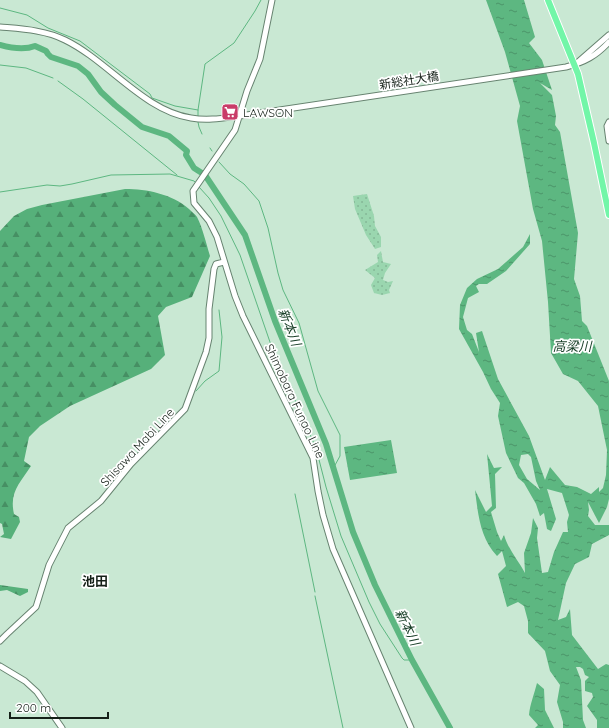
<svg xmlns="http://www.w3.org/2000/svg" width="609" height="728" viewBox="0 0 609 728" font-family="Quicksand,'Noto Sans JP',sans-serif">
  <style>
    .grass { fill: url(#grass-dots) }
    .forest { fill: url(#forest-firs) }
    .water { fill: url(#water-ripples); fill-rule: evenodd }
    .lines { fill: none; stroke-linecap: round; stroke-linejoin: round }
    .stream { stroke: #5db781; stroke-width: 1 }
    .river { stroke: #5db781; stroke-width: 6 }
    .secondary-casing { stroke: #678370; stroke-width: 7 }
    .highway-casing { stroke: #fff; stroke-width: 8 }
    .secondary { stroke: #fff; stroke-width: 5 }
    .highway { stroke: #72f6a8; stroke-width: 6 }
    .labels { text-anchor: middle; dominant-baseline: central; stroke-width: 3.5; stroke-linejoin: round; paint-order: stroke }
    .street-label { font-size: 12px; fill: #152018; stroke: #fff }
    .poi-label { font-size: 12px; fill: #152018; stroke: #fff; text-anchor: start }
    .water-label { font-size: 13px; font-style: italic; fill: #1b412a; stroke: #fff }
    .neighbourhood-label { font-size: 13px; font-weight: bold; fill: #152018; stroke: #fff }
  </style>
  <defs>
    <pattern id="grass-dots" width="8" height="8" patternUnits="userSpaceOnUse"><rect width="8" height="8" fill="#9ad6af"/><path d="M2 2h.1M6 6h.1" fill="none" stroke="#84b796" stroke-width="1.8" stroke-linecap="round"/></pattern>
    <pattern id="forest-firs" width="22" height="20" patternUnits="userSpaceOnUse"><rect width="22" height="20" fill="#56b07a"/><path d="M5 1l3.5 6h-7zM16 11l3.5 6h-7z" fill="#468f63"/></pattern>
    <pattern id="water-ripples" width="26" height="14" patternUnits="userSpaceOnUse"><rect width="26" height="14" fill="#5db781"/><path d="M2 4q2-2 4 0t4 0M15 11q2-2 4 0t4 0" fill="none" stroke="#4c9469"/></pattern>
  </defs>
  <rect width="100%" height="100%" fill="#c9e8d3"/>
  <path class="grass" d="M367,194l7,22 1,10 6,11v10l-6,2 -9,-14 -11,-26 -2,-13z
    M381,251l2,11 8,2 -6,9 -2,7 5,2 5,-1 -4,9 1,3 -8,2 -8,-2 -3,-8 4,-7 -10,-8 13,-8 -1,-7z"/>
  <path class="forest" d="M125,189c22,0 47,5 64,20 2,2 6,5 8,8 6,12 9,26 13,39l-18,41 -26,10 -8,9 7,39 -14,14 -81,37 -30,20 -11,11 -5,24 7,5c-11,17 -22,26 -17,48l5,3 1,5 -9,17 -11,-2 4,-3 -2,-10 -2,-1v-292l14,-15 13,-7 15,-4z
    M0,585l28,4v3l-8,4 -13,-6 -7,1z"/>
  <path class="water" d="M486,0h38l11,37 -6,6 13,17 10,30 -12,-7 12,12 4,21 -1,9 5,7 18,101 -4,46 6,17 2,25 5,5 22,55v118l-2,8 -8,16 -11,-21 1,8 -1,6 7,9h14v10l-17,9 -3,13 -14,7 -9,19 -8,37 8,-3 4,-8 2,26 26,34 8,-5 3,1v63h-12v-8l-10,-14 6,-9 -1,-4 -7,-2v-10l4,-4 -4,-2 -2,-6 -3,-2h-4l5,13 2,40 3,8h-23v-6l-6,-20 3,-17 -10,-14 -5,-20 -17,-18v-12l-4,-15 -6,-4 -11,5 -9,-33 8,-8 -4,-15 -5,5c-17,-18 -19,-42 -22,-66l11,22 6,-6 -5,-52 7,14 8,-1 -7,7 1,34 -5,4 6,20 4,9 3,-6c4,14 14,25 21,38l-1,-20 7,-20 2,-15 5,10 -1,10 5,35 6,-1 6,-20 9,-20h5l-1,-10 2,-7 -7,-22 -15,-4 9,30 -5,12 -4,-2 -3,-16 -4,3 -4,-12 -12,-21 -6,-5 -12,-25 -8,-37 2,-13 -9,-14 -8,-17 -24,-43 1,-24 7,-17 10,-9 21,-10 25,-22 7,-13v10l-24,27 -19,13h-8l-3,2 3,6 -11,6 -5,19 4,13 5,4 7,18 -3,-19 6,-2 16,48 31,57 16,44 5,-13 15,18 12,2 14,7 8,-7v5l4,-4 3,-13 1,-25 -9,-44 -20,-25 -15,-7 -12,-21 -3,-51 -6,-61 -9,-32 -16,-88 3,-15 -15,-54zM528,454l3,3 5,24 4,9 -13,-11 -8,-14 2,-10z
    M391,440l6,33 -47,7 -6,-33z
    M537,683l7,6 1,21 9,18h-19l3,-3 -9,-10c1,-11 5,-20 8,-32z"/>
  <g class="lines">
    <path class="stream" d="M0,8l27,7 21,13 32,13 70,53 2,4 23,8 23,4
      M0,65l26,3 27,10
      M58,81l25,18 94,76
      M198,117v-7l7,-46 29,-21 21,-32 6,-11
      M198,122l1,5 3,7
      M210,148l2,3
      M219,162l11,12 14,10 15,17 9,27 10,45 5,17 16,33 19,68 22,44v21l-6,11
      M199,187l10,11 12,18 19,39 31,90 45,103 10,39 15,49 28,66 11,22 22,34 2,2h8
      M0,192l47,-7 13,1 12,-2 39,-9 59,-1 24,7 2,2
      M196,391l9,-10 14,-10 3,-34 -3,-27
      M295,494l20,98
      M42,580l4,-14
      M315,596l28,132"/>
    <path class="river" d="M0,45c11,3 25,5 35,1l11,5 2,3 3,3 27,9 10,8 13,18 14,13 27,22 27,9 18,15 -1,4 8,13 11,7 40,60 30,86 51,123 27,88 22,53 37,75 38,68"/>
    <g class="secondary-casing">
      <path id="secondary" d="M272,0l-12,59 -13,32 -12,39 -42,61 1,12 15,18 8,16 18,59 8,20 70,142 5,33 5,24 10,34 78,179
        M0,27c22,2 45,3 65,13 43,21 79,71 126,78 17,3 33,0 49,-2l326,-49c19,-5 30,-11 43,-25
        M577,63l32,-28
        M609,122l-2,4 2,15
        M0,641l7,-7 29,-27 13,-42 19,-37 33,-27 30,-37 54,-55 21,-57 3,-14v-29l5,-40 2,-5 8,-2
        M0,666l25,15 12,11 25,36"/>
    </g>
    <g class="highway-casing">
      <path id="highway" d="M548,0l30,74 16,69 15,72"/>
    </g>
    <use href="#secondary" class="secondary"/>
    <use href="#highway" class="highway"/>
  </g>
  <defs>
    <g id="supermarket-square" transform="scale(0.9)"><rect x="-9" y="-9" width="18" height="18" rx="4" fill="#c93c69" stroke="#fff"/><path d="M-6-5.5h2.5l.6 2H6L4.5 2H-2.5L-4.4-4H-6ZM-1.5 3.2a1.3 1.3 0 1 0 .1 0ZM3 3.2a1.3 1.3 0 1 0 .1 0Z" fill="#fff"/></g>
  </defs>
  <g fill-rule="evenodd">
    <use href="#supermarket-square" x="230" y="112"/>
  </g>
  <g class="labels">
    <g class="street-label">
      <text transform="translate(409 80) rotate(-9)">新総社大橋</text>
      <text transform="translate(295 401) rotate(65)">Shimobara Funao Line</text>
      <text transform="translate(137 447) rotate(-47)">Shisawa Mabi Line</text>
    </g>
    <g class="poi-label">
      <text x="243" y="112">LAWSON</text>
    </g>
    <g class="water-label">
      <text transform="translate(290 327) rotate(68)">新本川</text>
      <text x="572" y="346">高梁川</text>
      <text transform="translate(408 627) rotate(64)">新本川</text>
    </g>
    <g class="neighbourhood-label">
      <text x="95" y="581">池田</text>
    </g>
  </g>
  <path d="M10 712v6h98v-6" fill="none" stroke="#152018" stroke-width="2"/>
  <text x="16" y="712" font-size="12" fill="#152018" stroke="#ffffff" stroke-width="3" paint-order="stroke">200 m</text>
</svg>
